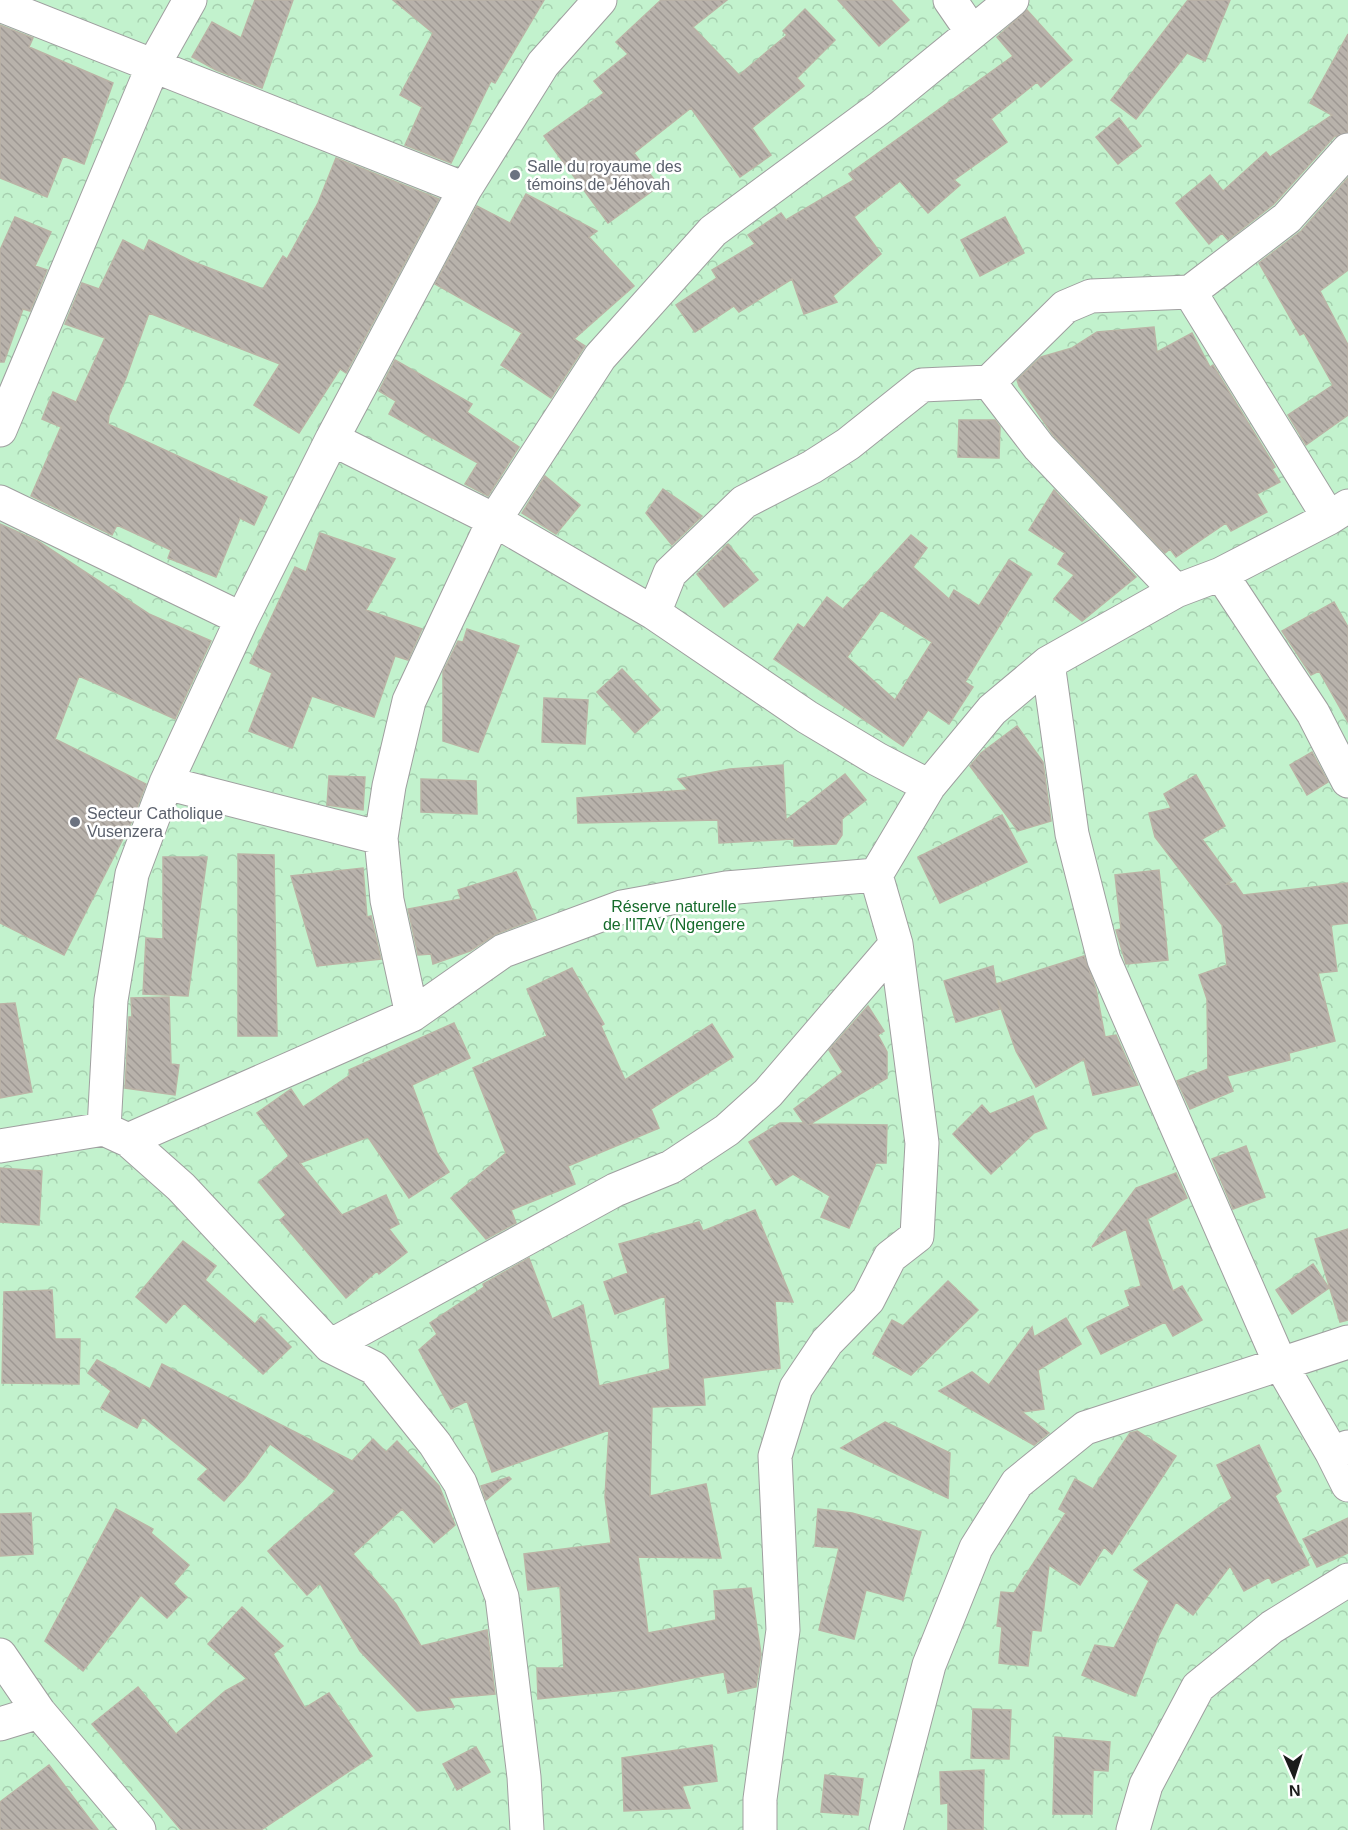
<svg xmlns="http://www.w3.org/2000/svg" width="1348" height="1830" viewBox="0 0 1348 1830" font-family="Helvetica,sans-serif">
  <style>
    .park { fill: url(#park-crowns) }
    .building { fill: url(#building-back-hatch); stroke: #bbb3a6; stroke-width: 1.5; fill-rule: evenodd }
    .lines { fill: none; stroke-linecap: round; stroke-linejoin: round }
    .street-casing { stroke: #9f9f9f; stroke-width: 35 }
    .street { stroke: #fff; stroke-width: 33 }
    .worship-dot { fill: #6b7280; stroke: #fff; stroke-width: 2 }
    .labels { text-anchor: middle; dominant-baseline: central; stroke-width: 5; stroke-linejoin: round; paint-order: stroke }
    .worship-label { font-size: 16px; fill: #5b616d; stroke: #fff; text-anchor: start }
    .park-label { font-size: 16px; fill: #166c2b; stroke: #fff }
  </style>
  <defs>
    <pattern id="park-crowns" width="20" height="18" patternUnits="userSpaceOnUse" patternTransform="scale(1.5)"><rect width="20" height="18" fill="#c2f2cd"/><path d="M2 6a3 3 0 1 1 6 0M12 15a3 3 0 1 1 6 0" fill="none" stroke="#a6cfaf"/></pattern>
    <pattern id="building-back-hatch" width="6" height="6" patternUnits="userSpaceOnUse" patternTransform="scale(1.5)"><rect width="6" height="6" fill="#b8b2ab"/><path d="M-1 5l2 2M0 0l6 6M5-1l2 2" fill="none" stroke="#9e9893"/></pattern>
  </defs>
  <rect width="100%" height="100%" fill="#eceae2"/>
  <path class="park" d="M0,0h1348v1830h-1348z"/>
  <path class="building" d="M255,0h38l-31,88 -46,-18 -24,-13 20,-35 29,16z
    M393,0h151l-49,83 -4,-2 -40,82 -46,-18 17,-38 -22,-12 33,-62z
    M661,0h66l-34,27 46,48 48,-40 -4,-4 22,-22 30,31 -38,38 7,8 -52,42 19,27 -31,22 -49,-69 -57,45 25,33 -51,37 -64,-87 60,-43 -10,-12 34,-27 -12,-12z
    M838,0h53l18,20 -30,26z
    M1188,0h42l-25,61 -18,-8 -51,66 -25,-19z
    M1027,10l45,50 -31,27 -4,-5 -46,37 16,23 -53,38 6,5 -32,28 -28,-32 -46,36 27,37 -48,42 4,6 -33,12 -12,-35 -53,33 -5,-6 -39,26 -19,-27 41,-27 -5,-8 43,-26 -7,-9 33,-22 5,7 68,-40 -5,-6 164,-118 -16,-19z
    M0,25l33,13 -4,9 84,36 -29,81 -21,-8 -16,41 -47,-19z
    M1348,34v98l-14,5 -60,67 -46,36 -6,-7 -13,11 -33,-41 34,-28 13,16 43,-39 4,5 62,-42 -22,-12z
    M1119,118l22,28 -23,18 -22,-27z
    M336,158l103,41 -93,174 -6,-4 -41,64 -45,-28 26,-41 -131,-51 -23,65 -17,38 -1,8 159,73 -13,28 -14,-7 -24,59 -48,-19 3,-8 -54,-25 -5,10 -81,-39 30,-69 -19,-8 11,-27 23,10 29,-64 -40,-14 17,-41 17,6 24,-49 21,11 5,-11 42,21 72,28 20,-33 4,3 31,-56z
    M1348,178v92l-28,21 28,54v70l-42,30 -18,-30 45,-30 -29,-52 -4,2 -41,-72 42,-32z
    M526,194l71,37 -8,6 45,49 -60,53 11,7 -34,52 -50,-33 21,-32 -87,-49 42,-78 33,17z
    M15,217l36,15 -16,34 12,4 -17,41 -7,-2 -19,53h-4v-112z
    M1005,217l19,36 -44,23 -19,-36z
    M1154,327l3,25 35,-19 18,34 3,-2 62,102 -3,2 8,13 -23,12 10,18 -36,19 -5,-8 -50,34 -6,-8 -5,4 -112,-118 -34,-49 -2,-6 24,-23 31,-9 25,-16z
    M395,360l77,44 -5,8 52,35 -31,49 -23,-12 13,-21 -89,-49 7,-13 -17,-10z
    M959,420h36l5,7 -1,31 -41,-1z
    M545,476l35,29 -24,29 -34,-21z
    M663,489l39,27 -30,29 -26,-32z
    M1054,490l82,87 -54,44 -28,-22 20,-24 -16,-11 7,-11 -36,-23z
    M0,524l38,17 111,73 62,27 -36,78 -96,-43 -24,63 91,45 -14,37 -68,134 -64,-32z
    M320,533l75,26 -29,51 56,19 -14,31 -13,-4 -21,61 -62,-21 -20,52 -43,-17 23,-58 -22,-10 45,-96 11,5z
    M911,535l16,13 -14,19 36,32 5,-9 25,16 30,-46 22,14 -66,108 8,5 -24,37 -21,-14 -25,36 -129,-87 24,-35 6,4 23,-31 16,12zM881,610l51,32 -37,58 -48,-43z
    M728,544l30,36 -34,27 -27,-33z
    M1334,602l14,25v95l-29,-51 -8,4 -29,-44z
    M467,629l52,17 -41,106 -35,-11v-69l15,-31 5,1z
    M622,669l38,41 -25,23 -38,-41z
    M544,698l44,2 -3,44 -43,-2z
    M1017,726l26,36 8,59 -33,10 -48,-65 11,-13z
    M1312,752l16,30 -21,13 -17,-30z
    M783,765l3,55 59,-46 21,26 -24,19v16l-6,9 -42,2v-7l-75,4 -1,-23 -140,3 -1,-25 111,-8 -10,-11 52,-10z
    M1196,775l29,51 -23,13 30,41 -5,4 8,-1 8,12 105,-12v40l-17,2 6,46 -19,2 17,68 -46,12 1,7 -63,16 6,15 -43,18 -13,-28 31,-12 -1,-70 -8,-24 28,-10 -5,-40 -67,-88 -6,-24 22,-5 -7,-14z
    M329,776l36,1 -2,33 -36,-5z
    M421,779l55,2 1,33 -56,-2z
    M1002,815l25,47 -87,41 -22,-46z
    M238,854l36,1 3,181h-39z
    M163,857h44l-19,139 -45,-2 3,-56 17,1z
    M363,868l4,49 4,-1 10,43 -64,7 -26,-90z
    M1159,870l9,90 -42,4 -10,-34 5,-1 -6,-54z
    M516,872l20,47 -40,15 -26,17 -37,13 -2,-10 -13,1 -10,-46 53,-10 -3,-9z
    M1084,956l12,33 9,48 11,-2 22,50 -45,10 -9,-36 -48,28 -20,-36 -18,-51 2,9 -44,13 -12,-41 49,-15 3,18z
    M572,968l32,56 -3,2 24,54 87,-56 21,33 -82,52 8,19 -91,38 7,18 -64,26 5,13 -30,16 -35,-41 55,-45 -33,-85 74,-32 -20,-47z
    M169,997l2,67 8,1 -4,30 -50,-7 4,-71h3l-1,-19z
    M15,1003l17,89 -32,6v-94z
    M868,1006l16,25 -6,4 9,17v26l-77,46 77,1 -1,38h-10l-27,65 -28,-11 9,-21 -37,-22 -17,11 -27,-43 31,-19h24l-10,-14 49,-37 -14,-22z
    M454,1023l16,35 -58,27 25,68 12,19 -40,26 -41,-61 -68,26 42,52 44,-20 13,29 -10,5 18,23 -28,22 -2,-3 -31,27 -66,-78 6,-5 -27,-33 30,-26 -32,-43 34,-24 12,18 47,-32 -1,-5z
    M1033,1096l13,32 -12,5 -43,41 -38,-40 29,-29 8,9z
    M1246,1146l19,51 -32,12 -21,-50z
    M0,1168l42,3 -3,54 -39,-3z
    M1176,1173l11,25 -40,21 26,72 9,-5 20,34 -29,16 -8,-14 -64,32 -14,-27 43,-21 -5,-15 16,-5 -15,-57 -34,18 44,-59z
    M755,1210l38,92 -18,-1 5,67 -77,10 2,27 -53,2 -2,89 56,-12 15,74 -83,-1 10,76 68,-13 -2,-29 37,-3 10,66 -5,33 -28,6 -4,-21 -89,17 -97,10 -1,-31h27l-4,-82 -32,4 -4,-36 87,-11 -6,-46 4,-67 -117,42 -25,-71 -16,8 -32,-59 18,-16 -7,-11 54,-36 -1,-3 46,-26 23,61 31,-14 16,81 71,-17 -5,-73 -50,18 -11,-32 24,-9 -9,-29 80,-22 4,9z
    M1348,1229v91l-8,2 -25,-83z
    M183,1241l33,25 -11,14 50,44 6,-7 30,30 -28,27 -79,-71 -18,20 -30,-26z
    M1313,1264l16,24 -37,26 -16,-24z
    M948,1281l30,29 -67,65 -38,-21 19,-34 11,6z
    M52,1290l3,49h25l-1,45 -77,-1 2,-91z
    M1066,1318l15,26 -43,26 6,39 -22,3 27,21 -15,12 -95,-54 33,-19 17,13 43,-58 2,10z
    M97,1360l53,29 12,-25 190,97 21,-22 13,13 11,-11 42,45 16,39 -21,18 -32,-34 -49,45 43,50 25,42 66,-16 8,64 -46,4 5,9 -37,4 -57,-60 -40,-68 -13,12 -39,-44 68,-60 -66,-47 -25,34 -21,23 -26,-22 10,-10 -65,-52 -6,11 -36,-20 10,-17 -23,-18z
    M885,1422l65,31 -2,45 -107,-50z
    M1137,1431l39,25 -64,98 -8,-7 -24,38 -31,-20 -8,66 -9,-1 -4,36 -29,-3 3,-36 -5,-1 4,-34 13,1 52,-80 -7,-4 16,-30 18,10 37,-56z
    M1259,1445l22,46 -6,5 34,69 -37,18 -3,-6 -25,14 -14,-25 -37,49 -17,-13 -17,33 -24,61 -53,-21 13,-30 19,3 35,-67 -15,-11 98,-72 -15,-33z
    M509,1477l2,2 -25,21 -5,-14z
    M116,1509l37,20 -2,4 38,32 -16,19 14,13 -20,21 -26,-23 -58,76 -38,-30z
    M818,1509l34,4 69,19 -18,68 -37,-10 -12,49 -35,-9 20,-82 -24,-2z
    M31,1513l2,41 -33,2v-42z
    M1348,1518v35l-31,14 -14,-28z
    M242,1607l41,39 -10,8 32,54 24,-15 43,63 -111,74h-80l-89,-106 46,-37 38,47 49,-43 22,-12 -39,-35z
    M973,1709l38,1 -2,49 -38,-1z
    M1055,1737l55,5 -2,29 -15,-1 -1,44h-39z
    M712,1745l5,36 -35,5 8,22 -66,3 -2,-53z
    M476,1747l14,25 -33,18 -14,-26z
    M49,1765l49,65h-98v-28z
    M984,1770l-1,60h-35v-27l-7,1 -1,-32z
    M825,1775l38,4 -5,36 -37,-3z"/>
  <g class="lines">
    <g class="street-casing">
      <path id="street" d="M950,0l22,32
        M0,5l465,184
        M1190,292l139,226
        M989,382l50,65 137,144
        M0,430l153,-364 37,-66
        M332,439l162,81 160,93 153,104 70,42 52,27
        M0,502l242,117
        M1221,574l92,139 35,68
        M654,613l16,-40 74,-71 68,-35 36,-23 74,-59 67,-3 76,-75 26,-11 99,-4 97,-74 61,-68
        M1048,663l24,171 32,126 176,403 52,90
        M166,783l215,55
        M412,1015l-25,-115 -6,-62 8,-52 20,-85 83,-177 108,-167 113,-126 168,-124 131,-107
        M104,1129l7,-129 21,-126 34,-91 76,-164 90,-180 133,-250 78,-125 57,-64
        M128,1140l284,-125 91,-64 119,-44 104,-19 150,-13
        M0,1146l104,-17 24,11 53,47 149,159 44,22 61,76 25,39 42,114 22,180 3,53
        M330,1346l285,-156 56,-23 56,-37 41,-37 128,-149
        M1348,1447l-16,6 16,32
        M0,1655l39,57 100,118
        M0,1724l39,-12
        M760,1830v-31l23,-169 -8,-174 21,-68 31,-46 41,-42 22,-43 27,-21 5,-93 -26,-199 -20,-69 53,-89 63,-76 56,-47 128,-72 45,-17 108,-56 19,-12
        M886,1830l43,-165 47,-117 41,-65 68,-55 263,-86
        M1133,1830l13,-45 52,-98 74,-60 76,-47"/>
    </g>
    <use href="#street" class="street"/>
  </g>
  <g class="worship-dot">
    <circle cx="515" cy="175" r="6"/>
    <circle cx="75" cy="822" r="6"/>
  </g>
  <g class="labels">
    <g class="worship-label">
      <text x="527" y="166">Salle du royaume des<tspan x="527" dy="18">témoins de Jéhovah</tspan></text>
      <text x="87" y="813">Secteur Catholique<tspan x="87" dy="18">Vusenzera</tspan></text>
    </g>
    <g class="park-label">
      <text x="674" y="906">Réserve naturelle<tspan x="674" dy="18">de l'ITAV (Ngengere</tspan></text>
    </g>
  </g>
  <g transform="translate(1294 1776) rotate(177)" stroke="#ffffff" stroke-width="4.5" paint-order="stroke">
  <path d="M0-4.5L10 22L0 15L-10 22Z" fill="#1b1b1b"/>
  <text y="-9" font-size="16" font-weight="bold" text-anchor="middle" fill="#1b1b1b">N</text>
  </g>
</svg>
